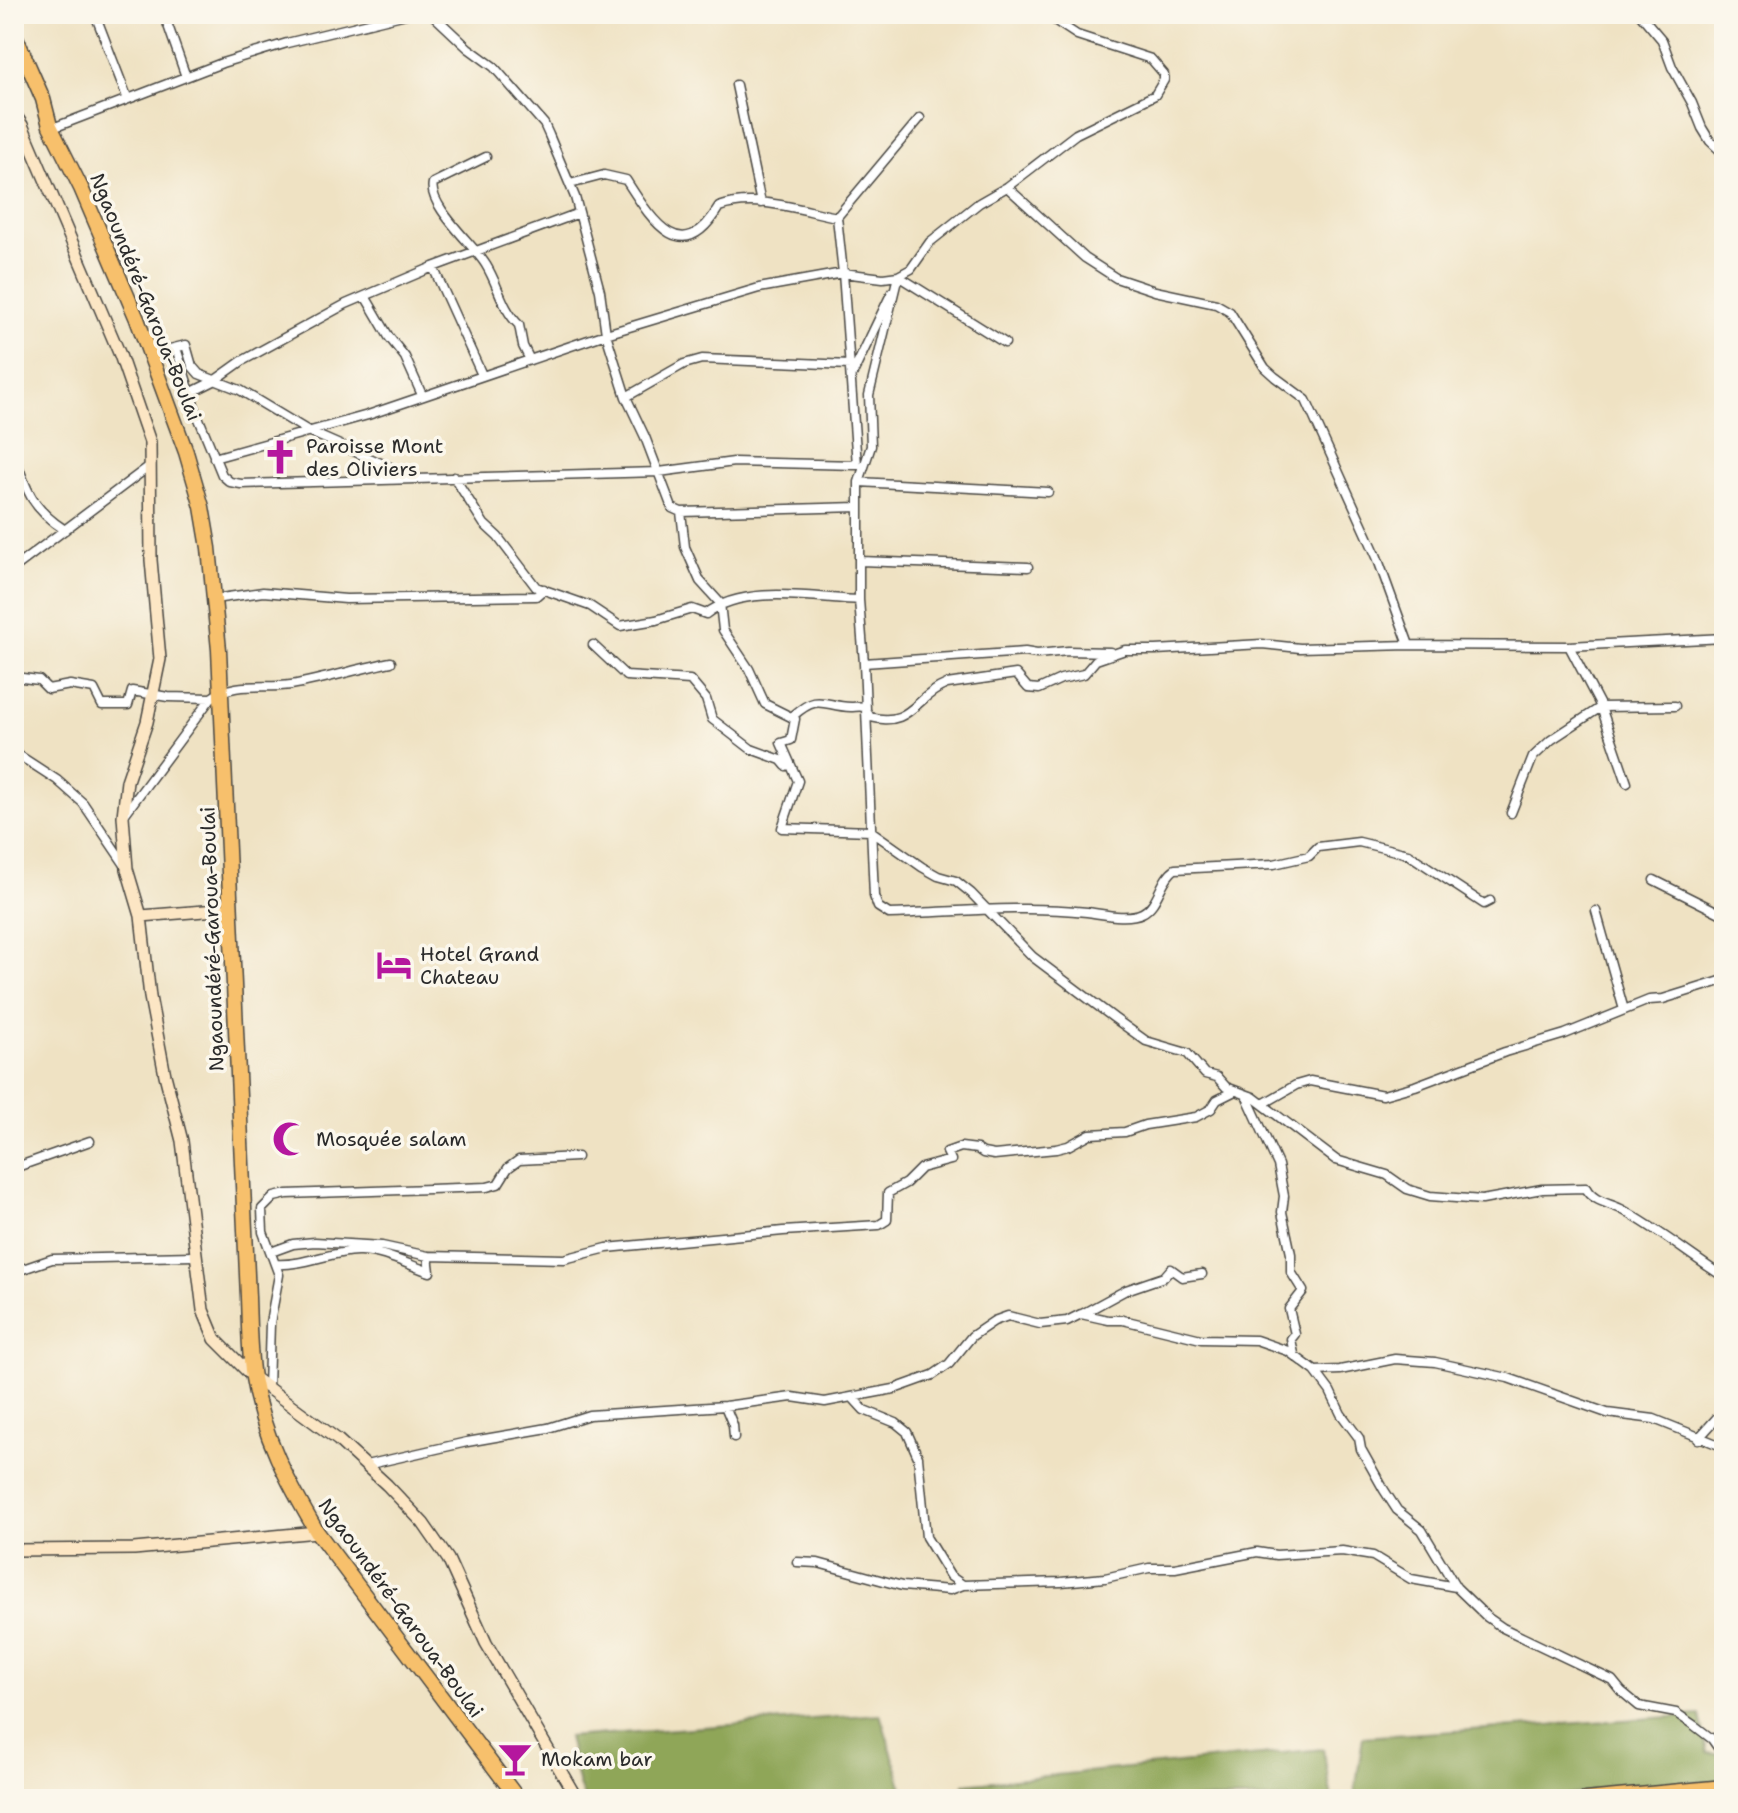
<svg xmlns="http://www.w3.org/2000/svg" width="1738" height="1813" viewBox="0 0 1738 1813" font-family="'Shantell Sans',sans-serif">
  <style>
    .forest { fill: #8fa658; stroke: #5d6842; stroke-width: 2 }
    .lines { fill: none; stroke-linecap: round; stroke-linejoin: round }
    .street-casing { stroke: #484642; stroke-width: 11 }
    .secondary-casing { stroke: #484642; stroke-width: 14 }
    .primary-casing { stroke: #484642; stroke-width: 15 }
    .highway-casing { stroke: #484642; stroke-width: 17 }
    .street { stroke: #fff; stroke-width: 8 }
    .secondary { stroke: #fce6c4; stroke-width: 11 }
    .primary { stroke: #f7c06c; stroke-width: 12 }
    .highway { stroke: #f7c06c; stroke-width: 14 }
    .labels { text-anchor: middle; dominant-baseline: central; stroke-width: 7; stroke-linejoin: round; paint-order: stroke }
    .street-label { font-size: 20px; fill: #2b2b2b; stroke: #fbf7ec }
    .poi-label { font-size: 20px; fill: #2b2b2b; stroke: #fbf7ec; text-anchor: start }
  </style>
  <rect width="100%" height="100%" fill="#fbf7ec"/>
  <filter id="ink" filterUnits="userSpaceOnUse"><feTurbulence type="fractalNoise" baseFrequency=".0125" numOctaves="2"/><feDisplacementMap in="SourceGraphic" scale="16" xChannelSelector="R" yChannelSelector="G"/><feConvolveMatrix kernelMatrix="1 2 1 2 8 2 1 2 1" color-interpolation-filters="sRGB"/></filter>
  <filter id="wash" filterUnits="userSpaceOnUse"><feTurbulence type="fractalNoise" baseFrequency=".006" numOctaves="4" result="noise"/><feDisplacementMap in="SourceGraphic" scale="32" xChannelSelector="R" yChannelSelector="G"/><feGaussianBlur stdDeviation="1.8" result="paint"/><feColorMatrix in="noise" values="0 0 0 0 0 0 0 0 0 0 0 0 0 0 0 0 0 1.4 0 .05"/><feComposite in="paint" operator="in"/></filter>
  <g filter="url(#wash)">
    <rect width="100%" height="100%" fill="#efe2c3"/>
    <path class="forest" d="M880,1714l26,85h-321l-6,-13 -11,-49z
      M1700,1715l7,38 17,2v25l-201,19h-169l9,-62z
      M1323,1749l9,50h-370l2,-15z"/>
  </g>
  <g filter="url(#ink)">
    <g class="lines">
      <g class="street-casing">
        <path id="street" d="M95,14l32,83
          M164,14l22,63
          M432,14l36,34 26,19 50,57 5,11 26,62 25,94 6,43 20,63 19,40 27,71 9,4 4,35 15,34 20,22 3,27 26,39 16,35 30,15 -4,21 -10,3 17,38 -16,47 89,3 51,36 16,9 18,5 15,12 62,64 81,61 32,23 41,12 18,21 12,3 9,10 27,10 83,63 51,15 20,14 23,7 52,4 60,-11 44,-1c7,14 24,15 37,22 36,20 67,45 101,67
          M1640,14l22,26 10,27 20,36 10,25 8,13 14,13
          M736,85l25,118
          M50,126h8l164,-63 65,-20 119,-29
          M486,157l-53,26c-6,22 42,63 53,82 12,19 16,44 33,60l4,21 7,14
          M1007,187l78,71 31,20 39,13 61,13 14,8 35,56 10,9 31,23 71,157 32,88
          M837,217l83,-99
          M433,267l49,108
          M365,296l24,41 16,20 17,38
          M148,349l29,2 20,63 25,61 8,7 11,2 418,-12 75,-10 123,3 -14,-192 40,5 15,-2 13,-7 19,-27 49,-39 28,-16 69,-53 79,-39 9,-15v-6l-13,-15 -74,-24 -32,-21
          M170,349l16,-4 6,21 7,8 41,16 70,42 98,43
          M853,373l39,-81
          M190,393l24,-12 28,-20 104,-57 87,-37 146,-54
          M626,397l58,-33 18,-5 148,6
          M14,454c12,36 18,55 51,76
          M214,458l154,-43 238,-81 153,-46 84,-15 -6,-56c-37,-7 -82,-23 -118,-10 -38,64 -69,10 -93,-27l-22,-5 -34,9
          M454,477l30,47 14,13 38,50 54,19 30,20 36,-6 36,-11 14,5c38,-30 107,-16 153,-14v-118l12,-36 -2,-51 29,-119 107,67
          M859,482l189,10
          M681,512l177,-5
          M860,561l168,6
          M14,568l137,-103
          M214,599l49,-7 83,7 190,-3 8,-7
          M859,600l5,63 10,233 4,11 11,7c65,-2 133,-9 198,-2 16,2 40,8 55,1 17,-8 18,-34 33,-44l99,-5 35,-8 9,-9 41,-5 49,12 76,50 6,-3
          M593,645l33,31 64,4 16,19 6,20 39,30 30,11 5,6
          M1569,646l32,61 26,76
          M864,663l161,-11 12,2 31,-3 42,1
          M14,677l25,3 9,9 22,-4 24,4 8,16h26l4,-14 36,6 43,1c22,-17 54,-9 80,-13 34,-6 66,-16 100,-23
          M795,719l-1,-4c25,-22 29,-9 57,-8 4,0 9,-1 13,0l6,10c41,11 44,-20 77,-33l69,-10 12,14 11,1 22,-10 23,-5 12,-14 29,-10h31l106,-6 38,4 109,-3 160,1 155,-8
          M14,752l43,28 26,23 44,65
          M1511,813l22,-56 18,-17 50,-33 74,-1
          M124,815l87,-117
          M1722,833l2,-1
          M1654,880l70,35
          M1596,911l28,99
          M1246,1095l32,70 6,31 -2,16 9,42v18l12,19 -14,18 6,25 -4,5 3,15
          M1263,1104l33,-19 14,-4 73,14 32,-9 90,-34 60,-18 84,-34 14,-1 61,-19
          M14,1168l76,-27
          M271,1252l22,-8 22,-2 67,4 46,10 136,3 43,-11 176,-17 96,-6 8,-5 1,-27 18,-10 15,-15 30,-8 -4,-8 14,-5 16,2 6,4 11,2 62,-6 12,-3 22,-12 35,-2 20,-7 51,-8 15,-8 6,-9 18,-9
          M275,1264c28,2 54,-12 82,-13 23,-1 52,14 73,21l-2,-16
          M14,1272l38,-13 142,-3
          M1082,1314l44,-24 38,-13 7,-8 11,8 20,-3
          M1315,1371l15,20 11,23 18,24 2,11 23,41 13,20 25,20 34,57 31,30 16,11 109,52 9,11 18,15 37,7 19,13 17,13 12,17
          M268,1388l2,-65 9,-48 -16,-43 -1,-23 12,-12 13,-3 200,-7 11,-3 10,-16 11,-8 58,-3
          M853,1398l11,12 32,13 11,9 11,25 8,80 24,39 13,9 98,-3 44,-4 44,-10h26l82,-16 19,3 66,-4 31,5 38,23 45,8
          M725,1406l8,19 1,12
          M1698,1439l26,-29
          M366,1465l101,-23 81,-14 41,-13 136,-9 67,-9 33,5 69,-13 39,-14 16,-11 23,-28 22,-15 14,-5 32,8 27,-3 14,-7 27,6h15l78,19 55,1 32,11 27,20 25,-1 55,-11 40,3 73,16 99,35 47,6 70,28
          M797,1562l21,1 84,23 48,4 13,-5"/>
      </g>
      <g class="secondary-casing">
        <path id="secondary" d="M14,113l8,12 98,230 30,87 1,118 9,99 -13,63 -20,59 -4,35 4,53 14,47 9,81 15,78 17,66 21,169 12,29 38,38 85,63 49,45 36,38 25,36 38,84 91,156
          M141,916l89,-7
          M14,1550l120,-1 183,-17"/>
      </g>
      <g class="primary-casing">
        <path id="primary" d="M1585,1799l139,-13"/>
      </g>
      <g class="highway-casing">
        <path id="highway" d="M14,33l29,66 7,27 31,62 56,131 49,133 16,55 7,41 10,102 29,647c1,27 1,55 5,81 9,56 35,105 64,154l201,267"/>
      </g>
      <use href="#street" class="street"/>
      <use href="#secondary" class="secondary"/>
      <use href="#primary" class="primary"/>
      <use href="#highway" class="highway"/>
    </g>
  </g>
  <defs>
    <g id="church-bare" transform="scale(2.76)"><path d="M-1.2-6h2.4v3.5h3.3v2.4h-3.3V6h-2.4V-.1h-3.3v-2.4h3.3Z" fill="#b5179e" stroke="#fbf7ec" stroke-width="2.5" paint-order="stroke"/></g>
    <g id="hotel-bare" transform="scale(2.76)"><path d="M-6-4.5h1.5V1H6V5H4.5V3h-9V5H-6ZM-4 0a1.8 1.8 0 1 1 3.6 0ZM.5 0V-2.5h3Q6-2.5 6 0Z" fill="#b5179e" stroke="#fbf7ec" stroke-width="2.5" paint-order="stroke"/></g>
    <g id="mosque-bare" transform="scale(2.76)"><path d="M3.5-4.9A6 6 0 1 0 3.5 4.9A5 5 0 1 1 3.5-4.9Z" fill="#b5179e" stroke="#fbf7ec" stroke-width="2.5" paint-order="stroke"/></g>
    <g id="bar-bare" transform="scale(2.76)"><path d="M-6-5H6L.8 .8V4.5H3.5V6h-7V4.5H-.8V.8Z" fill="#b5179e" stroke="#fbf7ec" stroke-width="2.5" paint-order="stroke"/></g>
  </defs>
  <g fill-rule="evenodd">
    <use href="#church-bare" x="280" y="457"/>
    <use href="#hotel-bare" x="394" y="965"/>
    <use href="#mosque-bare" x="290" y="1139"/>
    <use href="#bar-bare" x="515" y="1759"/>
  </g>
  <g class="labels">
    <g class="street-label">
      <text transform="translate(146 297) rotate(68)">Ngaoundéré-Garoua-Boulai</text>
      <text transform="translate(212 939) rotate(-92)">Ngaoundéré-Garoua-Boulai</text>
      <text transform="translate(401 1608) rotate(54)">Ngaoundéré-Garoua-Boulai</text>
    </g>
    <g class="poi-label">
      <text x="306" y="446">Paroisse Mont<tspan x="306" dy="23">des Oliviers</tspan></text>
      <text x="420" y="954">Hotel Grand<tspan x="420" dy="23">Chateau</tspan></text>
      <text x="316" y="1139">Mosquée salam</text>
      <text x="541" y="1759">Mokam bar</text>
    </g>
  </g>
  <rect width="1738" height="1813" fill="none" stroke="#fbf7ec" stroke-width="48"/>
</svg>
